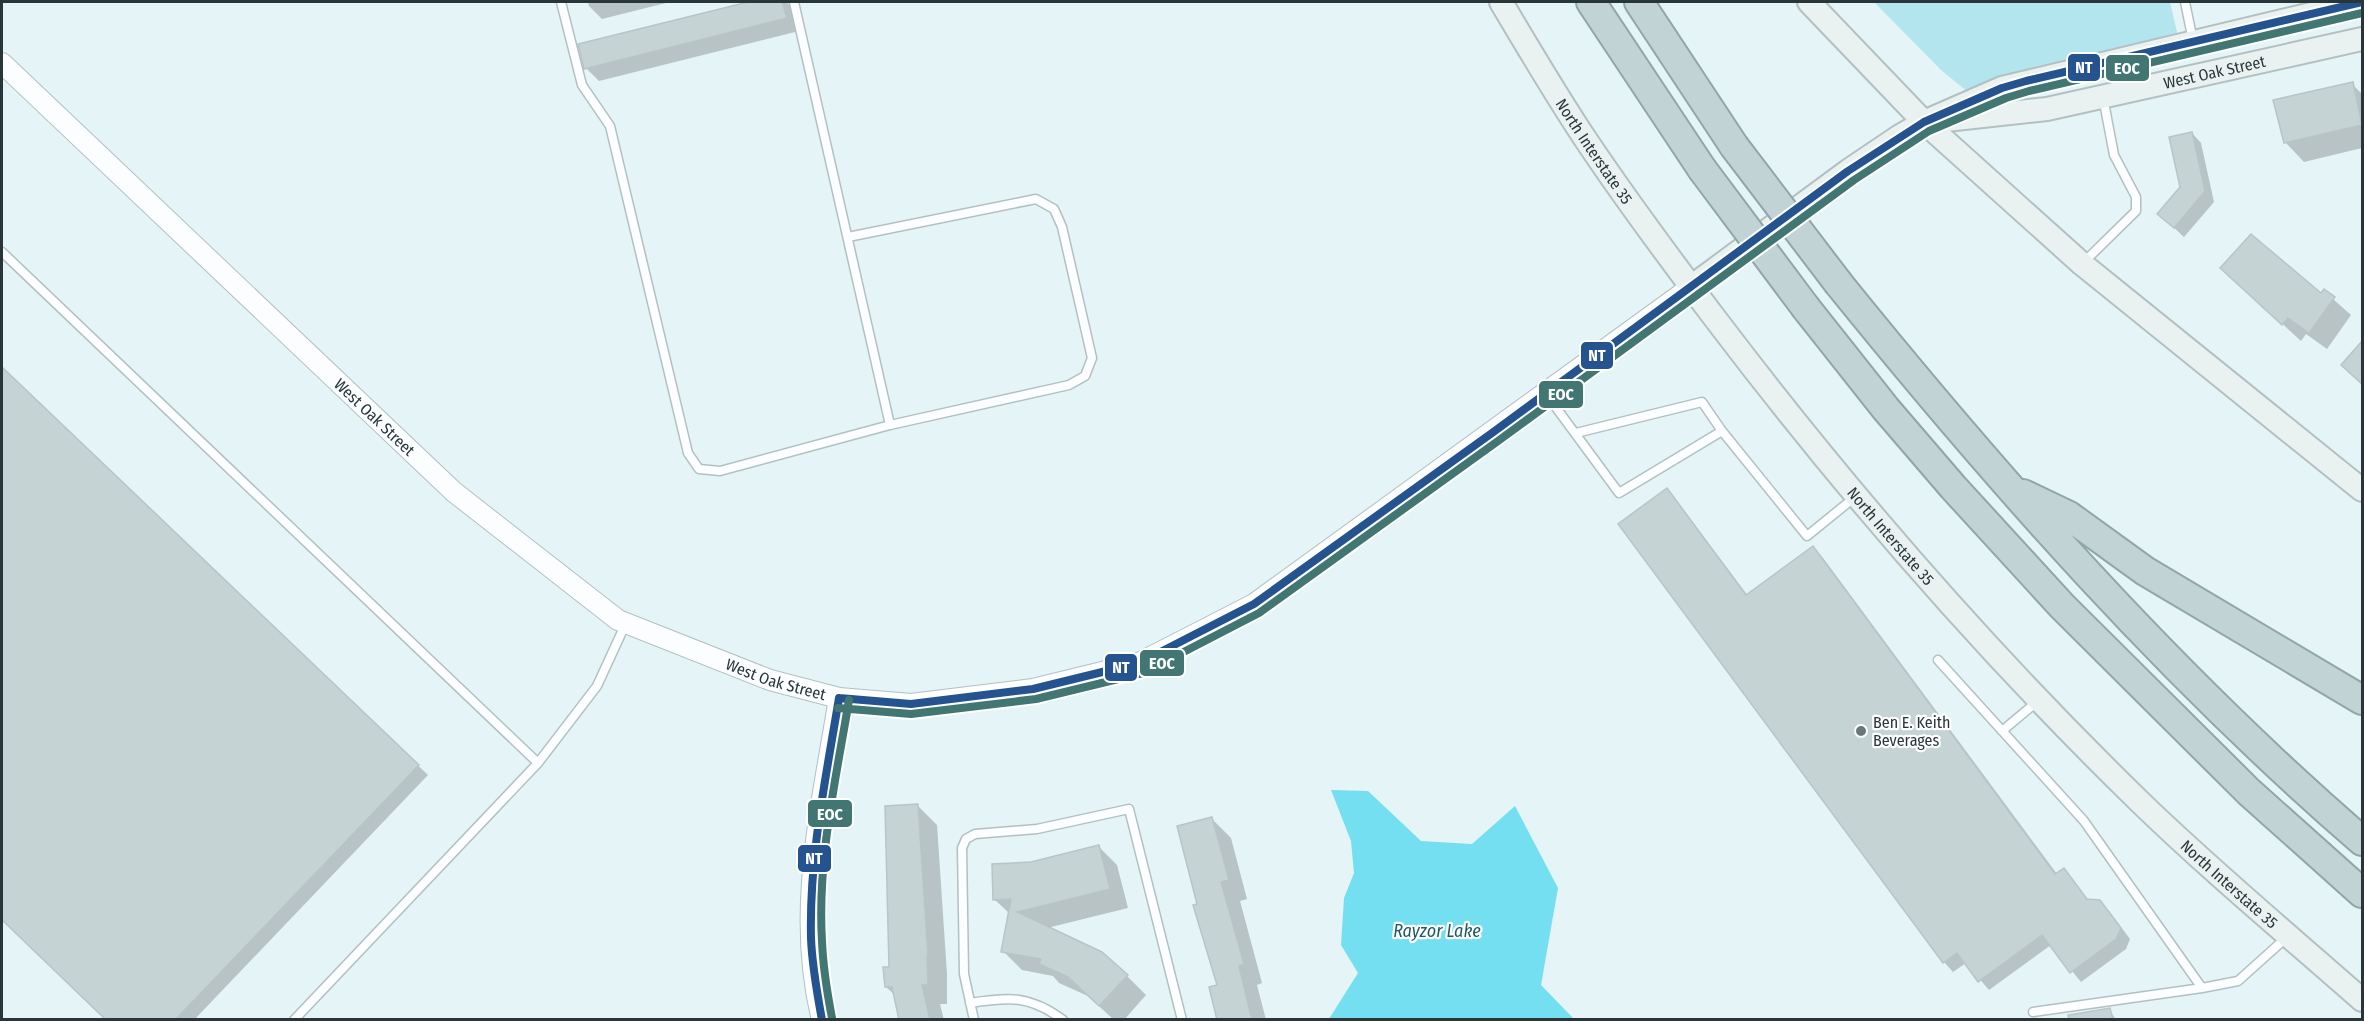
<svg xmlns="http://www.w3.org/2000/svg" width="2364" height="1021" viewBox="0 0 2364 1021" font-family="'Fira Sans Condensed',sans-serif">
  <style>
    .green { fill: #b3e5ef }
    .water { fill: #73dff0 }
    .shadow { fill: #0003 }
    .building { fill: #c6d3d5; stroke: #b8c5c7; stroke-width: 1.5 }
    .lines { fill: none; stroke-linecap: round; stroke-linejoin: round }
    .service-casing { stroke: #b3c0c2; stroke-width: 11 }
    .tertiary-casing { stroke: #b3c0c2; stroke-width: 22 }
    .secondary-casing { stroke: #b3c0c2; stroke-width: 26 }
    .motorway-casing { stroke: #90a6aa; stroke-width: 32 }
    .service { stroke: #fbfdfe; stroke-width: 8 }
    .tertiary { stroke: #fbfdfe; stroke-width: 20 }
    .secondary { stroke: #eaf1f1; stroke-width: 22 }
    .motorway { stroke: #c2d3d6; stroke-width: 28 }
    .motorway-bridge-casing { stroke: #90a6aa; stroke-width: 32; stroke-linecap: butt }
    .motorway-bridge { stroke: #c2d3d6; stroke-width: 28 }
    .bus-1-casing { stroke: #fff; stroke-width: 12 }
    .bus-2-casing { stroke: #fff; stroke-width: 12 }
    .bus-1 { stroke: #24538f; stroke-width: 8 }
    .bus-2 { stroke: #427672; stroke-width: 8 }
    .poi-dot { fill: #6b787b; stroke: #fff; stroke-width: 2 }
    .labels { text-anchor: middle; dominant-baseline: central; stroke-width: 4.5; stroke-linejoin: round; paint-order: stroke }
    .street-label { font-size: 16px; fill: #293639; stroke: #fff }
    .poi-label { font-size: 16px; fill: #293639; stroke: #fff; text-anchor: start }
    .water-label { font-size: 18px; font-style: italic; fill: #1e5964; stroke: #fff }
    .line-badge { stroke: #fff; stroke-width: 2 }
    .badge-label { font-size: 16px; text-anchor: middle; font-weight: bold; fill: #fff }
  </style>
  <rect width="100%" height="100%" fill="#e5f4f6"/>
  <path class="green" d="M1874,2h296l10,43 -211,48 -28,-23z"/>
  <path class="water" d="M1331,790l37,1 53,50 51,3 43,-38 43,82 -17,97 33,34h-245l29,-46 -17,-28 3,-47 10,-25 -3,-32z"/>
  <path class="shadow" d="M588,2h82l-68,17 -13,-13z
    M754,2h32l7,6 6,23 -200,50 -13,-13 -6,-23z
    M2352,84l10,10v54l-58,14 -19,-20z
    M2192,133l9,10 13,59 -30,35 -15,-14 13,-36z
    M2240,285l81,10 3,-4 27,24 -24,34 -21,-15 -5,7z
    M2362,343v42l-19,-20z
    M2,369l426,406 -234,245h-85l-107,-102z
    M1667,490l9,10 72,96 65,-48 10,10 234,316 6,-4 26,31h10l10,10 21,28 -4,10 -45,33 -30,-37 -62,45 -23,-27 -13,9 -9,-10z
    M917,805l20,20 10,149v30h-7l4,16h-42l-6,-24 -10,-9 5,-18z
    M1212,819l19,19 16,61 -7,2 22,82 -5,2 9,35h-47v-34l-20,-81z
    M1098,846l19,19 11,43 -81,20 80,48 19,19 -22,25h-10l-26,-24 -29,-13 -6,-7 -31,-6 -19,-19 7,-37 -16,-15 37,-35z
    M2109,1009l7,11h-41z"/>
  <path class="building" d="M748,2h34l5,16 -203,51 -6,-25z
    M2353,82l9,43 -78,18 -11,-43z
    M2192,132l13,59 -31,37 -17,-14 23,-27 -11,-50z
    M2251,234l70,59 3,-4 11,8 -26,36 -21,-15 -6,7 -62,-57z
    M2362,341v43l-21,-19z
    M2,367l417,398 -244,255h-69l-104,-100z
    M1667,488l79,107 67,-49 242,328 9,-6 23,31 13,1 21,28 -5,11 -46,34 -28,-38 -64,47 -21,-29 -14,10 -325,-439z
    M918,804l10,152h-1l1,29h-6l8,35h-31l-7,-33h-7l-2,-20h6l-4,-161z
    M1212,817l17,63 -8,2 23,82 -5,2 13,54h-35l-8,-33 8,-2 -24,-80 4,-1 -20,-78z
    M1099,845l11,44 -93,23 85,40 26,23 -29,31 -31,-29 -29,-13 2,-5 -40,-7 10,-53 -18,1 -1,-36 39,-2z
    M2110,1008l3,12h-44l-1,-5z"/>
  <g class="lines">
    <g class="service-casing">
      <path id="service" d="M561,2l21,83 28,41 78,327 11,16 21,2 170,-46 179,-40 16,-9 7,-18 -30,-131 -8,-18 -18,-10 -188,38
        M794,2l96,423
        M2185,2l8,39
        M2,252l536,511
        M2084,262l52,-51v-14l-22,-42 -11,-58
        M1546,394l73,99 103,-62 85,105 48,-39
        M1576,433l126,-31 20,29
        M1938,660l146,161 118,167 36,-7 50,-45
        M2002,731l37,-31
        M970,1003c39,-6 60,-8 93,17
        M2033,1012l169,-24
        M294,1020l244,-257 59,-77 29,-63
        M974,1020l-10,-46 -2,-126 4,-9 9,-5 62,-5 92,-20 53,211"/>
    </g>
    <g class="tertiary-casing">
      <g id="tertiary">
        <path id="s1" d="M2,63l452,429 164,128 152,60 69,18 72,6 122,-15 106,-26 115,-59 437,-317"/>
        <path d="M822,1020c-27,-107 0,-216 17,-322"/>
      </g>
    </g>
    <g class="secondary-casing">
      <g id="secondary">
        <path id="s2" d="M1501,2c28,47 56,95 87,141 41,61 85,120 129,178 129,170 269,331 422,480 71,69 148,133 223,199"/>
        <path d="M1809,2l115,120 158,142 280,226"/>
        <path id="s3" d="M1946,120l101,-11 315,-70"/>
        <path d="M1691,287l157,-116 52,-35 24,-14 78,-34 360,-86"/>
      </g>
    </g>
    <g class="motorway-casing">
      <path id="motorway" d="M1591,2l111,167
        M1639,2l95,144
        M1839,284c160,198 330,390 523,557
        M1806,308l80,101 67,78 109,119 187,186 113,101
        M2023,494l46,22 76,55 217,129"/>
    </g>
    <use href="#service" class="service"/>
    <use href="#tertiary" class="tertiary"/>
    <use href="#secondary" class="secondary"/>
    <use href="#motorway" class="motorway"/>
    <g class="motorway-bridge-casing">
      <path id="motorway-bridge" d="M1734,146l105,138
        M1702,169l104,139"/>
    </g>
    <use href="#motorway-bridge" class="motorway-bridge"/>
    <g class="bus-1-casing">
      <path id="bus-1" d="M839,698l72,6 122,-15 106,-26 115,-59 238,-171 356,-262 76,-49 78,-34 24,-7 336,-79
        M822,1020c-5,-27 -10,-54 -11,-82 -2,-81 15,-161 28,-240"/>
    </g>
    <g class="bus-2-casing">
      <path id="bus-2" d="M838,708l73,6 125,-15 107,-26 116,-60 239,-172 356,-261 75,-49 77,-33 23,-7 333,-78
        M832,1018c-5,-26 -9,-51 -10,-77 -5,-81 14,-162 27,-241"/>
    </g>
    <use href="#bus-1" class="bus-1"/>
    <use href="#bus-2" class="bus-2"/>
  </g>
  <circle class="poi-dot" cx="1861" cy="731" r="6"/>
  <g class="labels">
    <g class="street-label">
      <text stroke="none"><textPath href="#s3" startOffset="273">West Oak Street</textPath></text>
      <text stroke="none"><textPath href="#s2" startOffset="176">North Interstate 35</textPath></text>
      <text stroke="none"><textPath href="#s1" startOffset="514">West Oak Street</textPath></text>
      <text stroke="none"><textPath href="#s2" startOffset="662">North Interstate 35</textPath></text>
      <text stroke="none"><textPath href="#s1" startOffset="1000">West Oak Street</textPath></text>
      <text stroke="none"><textPath href="#s2" startOffset="1148">North Interstate 35</textPath></text>
    </g>
    <g class="poi-label">
      <text x="1873" y="722">Ben E. Keith<tspan x="1873" dy="18">Beverages</tspan></text>
    </g>
    <g class="water-label">
      <text x="1437" y="931">Rayzor Lake</text>
    </g>
  </g>
  <g class="line-badge">
    <rect x="2067" y="53" width="34" height="29" rx="6" fill="#24538f"/>
    <rect x="2105" y="54" width="45" height="28" rx="6" fill="#427672"/>
    <rect x="1580" y="341" width="34" height="29" rx="6" fill="#24538f"/>
    <rect x="1538" y="380" width="46" height="29" rx="6" fill="#427672"/>
    <rect x="1139" y="649" width="46" height="28" rx="6" fill="#427672"/>
    <rect x="1104" y="653" width="34" height="29" rx="6" fill="#24538f"/>
    <rect x="807" y="799" width="46" height="29" rx="6" fill="#427672"/>
    <rect x="797" y="844" width="35" height="29" rx="6" fill="#24538f"/>
  </g>
  <g class="badge-label">
    <text x="2084" y="73">NT</text>
    <text x="2127" y="74">EOC</text>
    <text x="1597" y="361">NT</text>
    <text x="1561" y="400">EOC</text>
    <text x="1162" y="669">EOC</text>
    <text x="1121" y="673">NT</text>
    <text x="830" y="820">EOC</text>
    <text x="814" y="864">NT</text>
  </g>
  <rect width="2364" height="1021" fill="none" stroke="#293639" stroke-width="6"/>
</svg>
